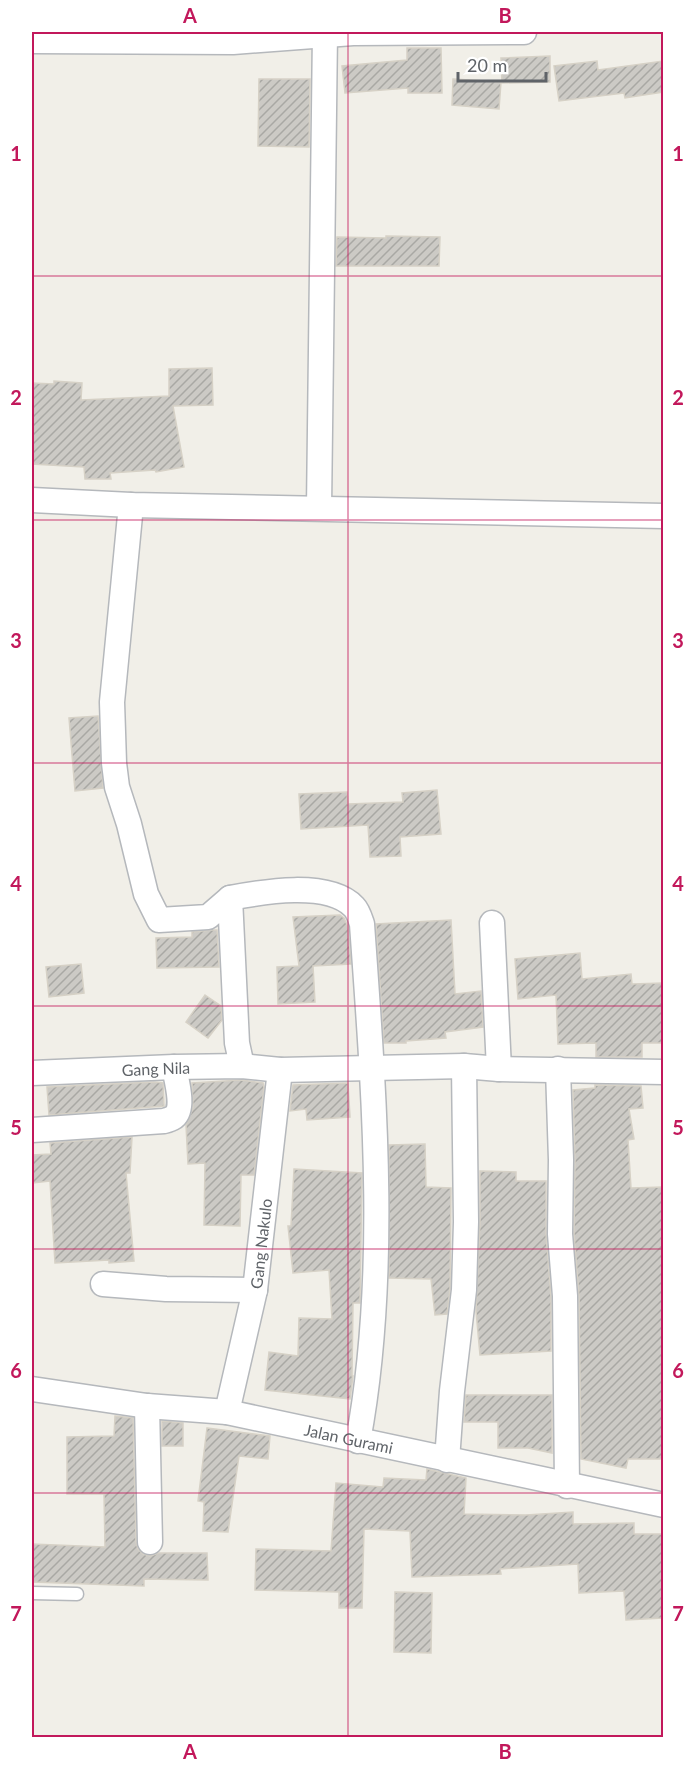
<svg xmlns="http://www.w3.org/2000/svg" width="695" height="1769" viewBox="0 0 695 1769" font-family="Lato,sans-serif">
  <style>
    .building { fill: url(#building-hatch); stroke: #d6d1c6; stroke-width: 1.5 }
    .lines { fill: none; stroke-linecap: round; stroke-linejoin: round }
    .lane-casing { stroke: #b5b8bc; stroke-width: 15 }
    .street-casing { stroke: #b5b8bc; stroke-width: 27 }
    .lane { stroke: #fff; stroke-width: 12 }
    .street { stroke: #fff; stroke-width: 24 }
    .grid { fill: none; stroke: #c2185b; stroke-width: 1.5; stroke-opacity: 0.55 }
    .labels { text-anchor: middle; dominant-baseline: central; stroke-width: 6; stroke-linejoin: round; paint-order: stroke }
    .street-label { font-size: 16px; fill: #5f6368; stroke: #fff }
    .neatline { fill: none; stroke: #c2185b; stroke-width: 2 }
    .grid-label { font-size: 20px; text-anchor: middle; font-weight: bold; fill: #c2185b }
  </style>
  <defs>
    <pattern id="building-hatch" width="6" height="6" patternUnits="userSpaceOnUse" patternTransform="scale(1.5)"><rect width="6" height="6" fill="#cccac5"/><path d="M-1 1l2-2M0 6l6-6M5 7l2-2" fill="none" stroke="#a9a8a4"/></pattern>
  </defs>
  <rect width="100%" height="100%" fill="#f1efe8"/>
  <path class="building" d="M407,48h34l1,45h-34v-5l-63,5 -3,-27 65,-6z
    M550,56v26l-48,1 -1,-25z
    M597,61l1,9 65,-9v31l-38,6 -1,-5 -65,8 -5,-35z
    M259,79h51l-1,68 -51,-1z
    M453,79l48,3 -2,27 -47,-4z
    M386,236l54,1 -1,29h-103l1,-29 49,1z
    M212,368l1,37 -40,1 11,61 -28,5 -1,-2 -45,3 1,6h-26l-1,-12 -52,-3v-81l22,1v-3l28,2 -1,17 88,-4v-27z
    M98,716l5,72 -28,3 -6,-73z
    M437,790l4,44 -41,3 1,19 -31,1 -2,-32 -67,4 -2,-35 48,-2 1,12 55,-2 -1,-9z
    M340,915l4,3 4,9 3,37 -38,2 2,36 -37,2 -1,-37 22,-1 -6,-49z
    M451,920l4,74 26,-3 2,36 -38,5 1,6 -40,3v2h-22l-8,-119z
    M212,930h5l2,37 -62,1 -1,-30 36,-1v-5z
    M580,953l2,26 49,-5 1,10 31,-1v60h-21v14h-46v-14l-38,1 -2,-49 -38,4 -3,-40z
    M81,964l3,29 -35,4 -3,-30z
    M205,995l16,11 1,14 -14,18 -22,-16z
    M241,1080l22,3 1,4 -10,88h-13l-1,51 -36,-1 1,-62 -17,1 -2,-39 7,-17 -1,-25z
    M154,1082l9,1 1,23 -115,9 -2,-28z
    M348,1083l2,34 -43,3 -1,-11 -16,2 3,-26z
    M595,1085l46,1 2,22 -14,1 5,30 -6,1 3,48 32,-1v272h-35l-2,9 -45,-9 -2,-163 -5,-62 1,-74 -2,-70 22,-2z
    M132,1137l-2,36h-4l8,88 -25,2v-3l-54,3 -5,-82 -17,2 -1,-28 19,-1 -1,-11z
    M425,1144l1,43 25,1 -1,101 -3,25 -12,1 -4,-36 -42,-1v-133z
    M294,1169l68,4 -2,130h-7l-1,73h1l-3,23 -85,-9 4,-38 29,4 1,-38 33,1 -3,-49 -36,3 -5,-47h3z
    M480,1171l36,1v9h30v53l5,63v54l-71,4 -4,-44 4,-89z
    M466,1395h86v58l-24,-5h-30v-26h-34z
    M115,1416l18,2 3,124 2,7 5,5 7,2 9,-3h48l1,27 -64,-1v7l-112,-4v-38l73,3 -1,-53h-37v-57l47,-1z
    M162,1421l21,2v23h-21z
    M207,1428l63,8 -2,23 -29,-3 -11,76 -25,-1 1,-29 -6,-1z
    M427,1469l39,9 -2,36 62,1 47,-3v12l61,-1v11h29v84l-37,2 -2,-29 -45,2 -1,-29 -78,5 1,5 -89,3 -2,-46 -46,-2 -2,79h-23v-16l-84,-2 1,-41 75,2 5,-68 47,4 1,-9 42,2z
    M395,1592l37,1 -1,60 -37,-1z"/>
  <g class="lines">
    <g class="lane-casing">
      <path id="lane" d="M32,1593l45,1"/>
    </g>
    <g class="street-casing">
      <g id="street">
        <path d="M32,41l201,1 120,-9 171,-1"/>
        <path d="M32,500l99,5 533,11"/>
        <path d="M131,505l-19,197 2,61 3,24 12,37 17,70 13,26 49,-3 22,-19 7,145 5,23"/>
        <path d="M319,508l6,-476"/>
        <path d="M230,898c32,-6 98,-18 124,9 4,4 6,11 8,17 12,169 27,350 -4,517"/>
        <path d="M492,923l7,146"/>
        <path d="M558,1069l3,91 -1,74 5,62 2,190"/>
        <path id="s1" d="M32,1073l142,-6 68,-1 38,4 184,-4 35,3 165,3"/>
        <path d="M32,1130l132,-9c4,-1 7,-2 10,-4 11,-9 2,-38 0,-50"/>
        <path d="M103,1284l63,5 89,1"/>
        <path id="s2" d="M32,1389l115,17 80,6 437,93"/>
        <path d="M147,1406l3,136"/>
        <path id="s3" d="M227,1412l28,-122 25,-220"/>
        <path d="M447,1460l5,-69 12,-101 2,-68 -2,-156"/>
      </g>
    </g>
    <use href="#lane" class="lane"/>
    <use href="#street" class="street"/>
  </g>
  <path class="grid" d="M348,32v1706M32,276h632M32,520h632M32,763h632M32,1006h632M32,1249h632M32,1493h632"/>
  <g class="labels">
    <g class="street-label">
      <text stroke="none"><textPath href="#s1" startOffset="124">Gang Nila</textPath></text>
      <text stroke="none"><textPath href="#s3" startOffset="172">Gang Nakulo</textPath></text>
      <text stroke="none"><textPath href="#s2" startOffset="321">Jalan Gurami</textPath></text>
    </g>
  </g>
  <rect width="695" height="1769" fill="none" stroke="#ffffff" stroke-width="66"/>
  <path d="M458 72v9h88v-9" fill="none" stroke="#5f6368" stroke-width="3"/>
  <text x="467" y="72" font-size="18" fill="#5f6368" stroke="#ffffff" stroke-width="4.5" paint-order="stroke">20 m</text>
  <rect x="33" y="33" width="629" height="1703" class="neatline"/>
  <g class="grid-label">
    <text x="190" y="23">A</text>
    <text x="505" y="23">B</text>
    <text x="16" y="161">1</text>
    <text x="678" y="161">1</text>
    <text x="16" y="405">2</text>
    <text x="678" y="405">2</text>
    <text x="16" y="648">3</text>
    <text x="678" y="648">3</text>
    <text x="16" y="891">4</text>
    <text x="678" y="891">4</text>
    <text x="16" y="1135">5</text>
    <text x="678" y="1135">5</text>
    <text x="16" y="1378">6</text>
    <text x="678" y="1378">6</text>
    <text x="16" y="1621">7</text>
    <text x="678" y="1621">7</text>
    <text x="190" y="1759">A</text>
    <text x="505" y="1759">B</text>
  </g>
</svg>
